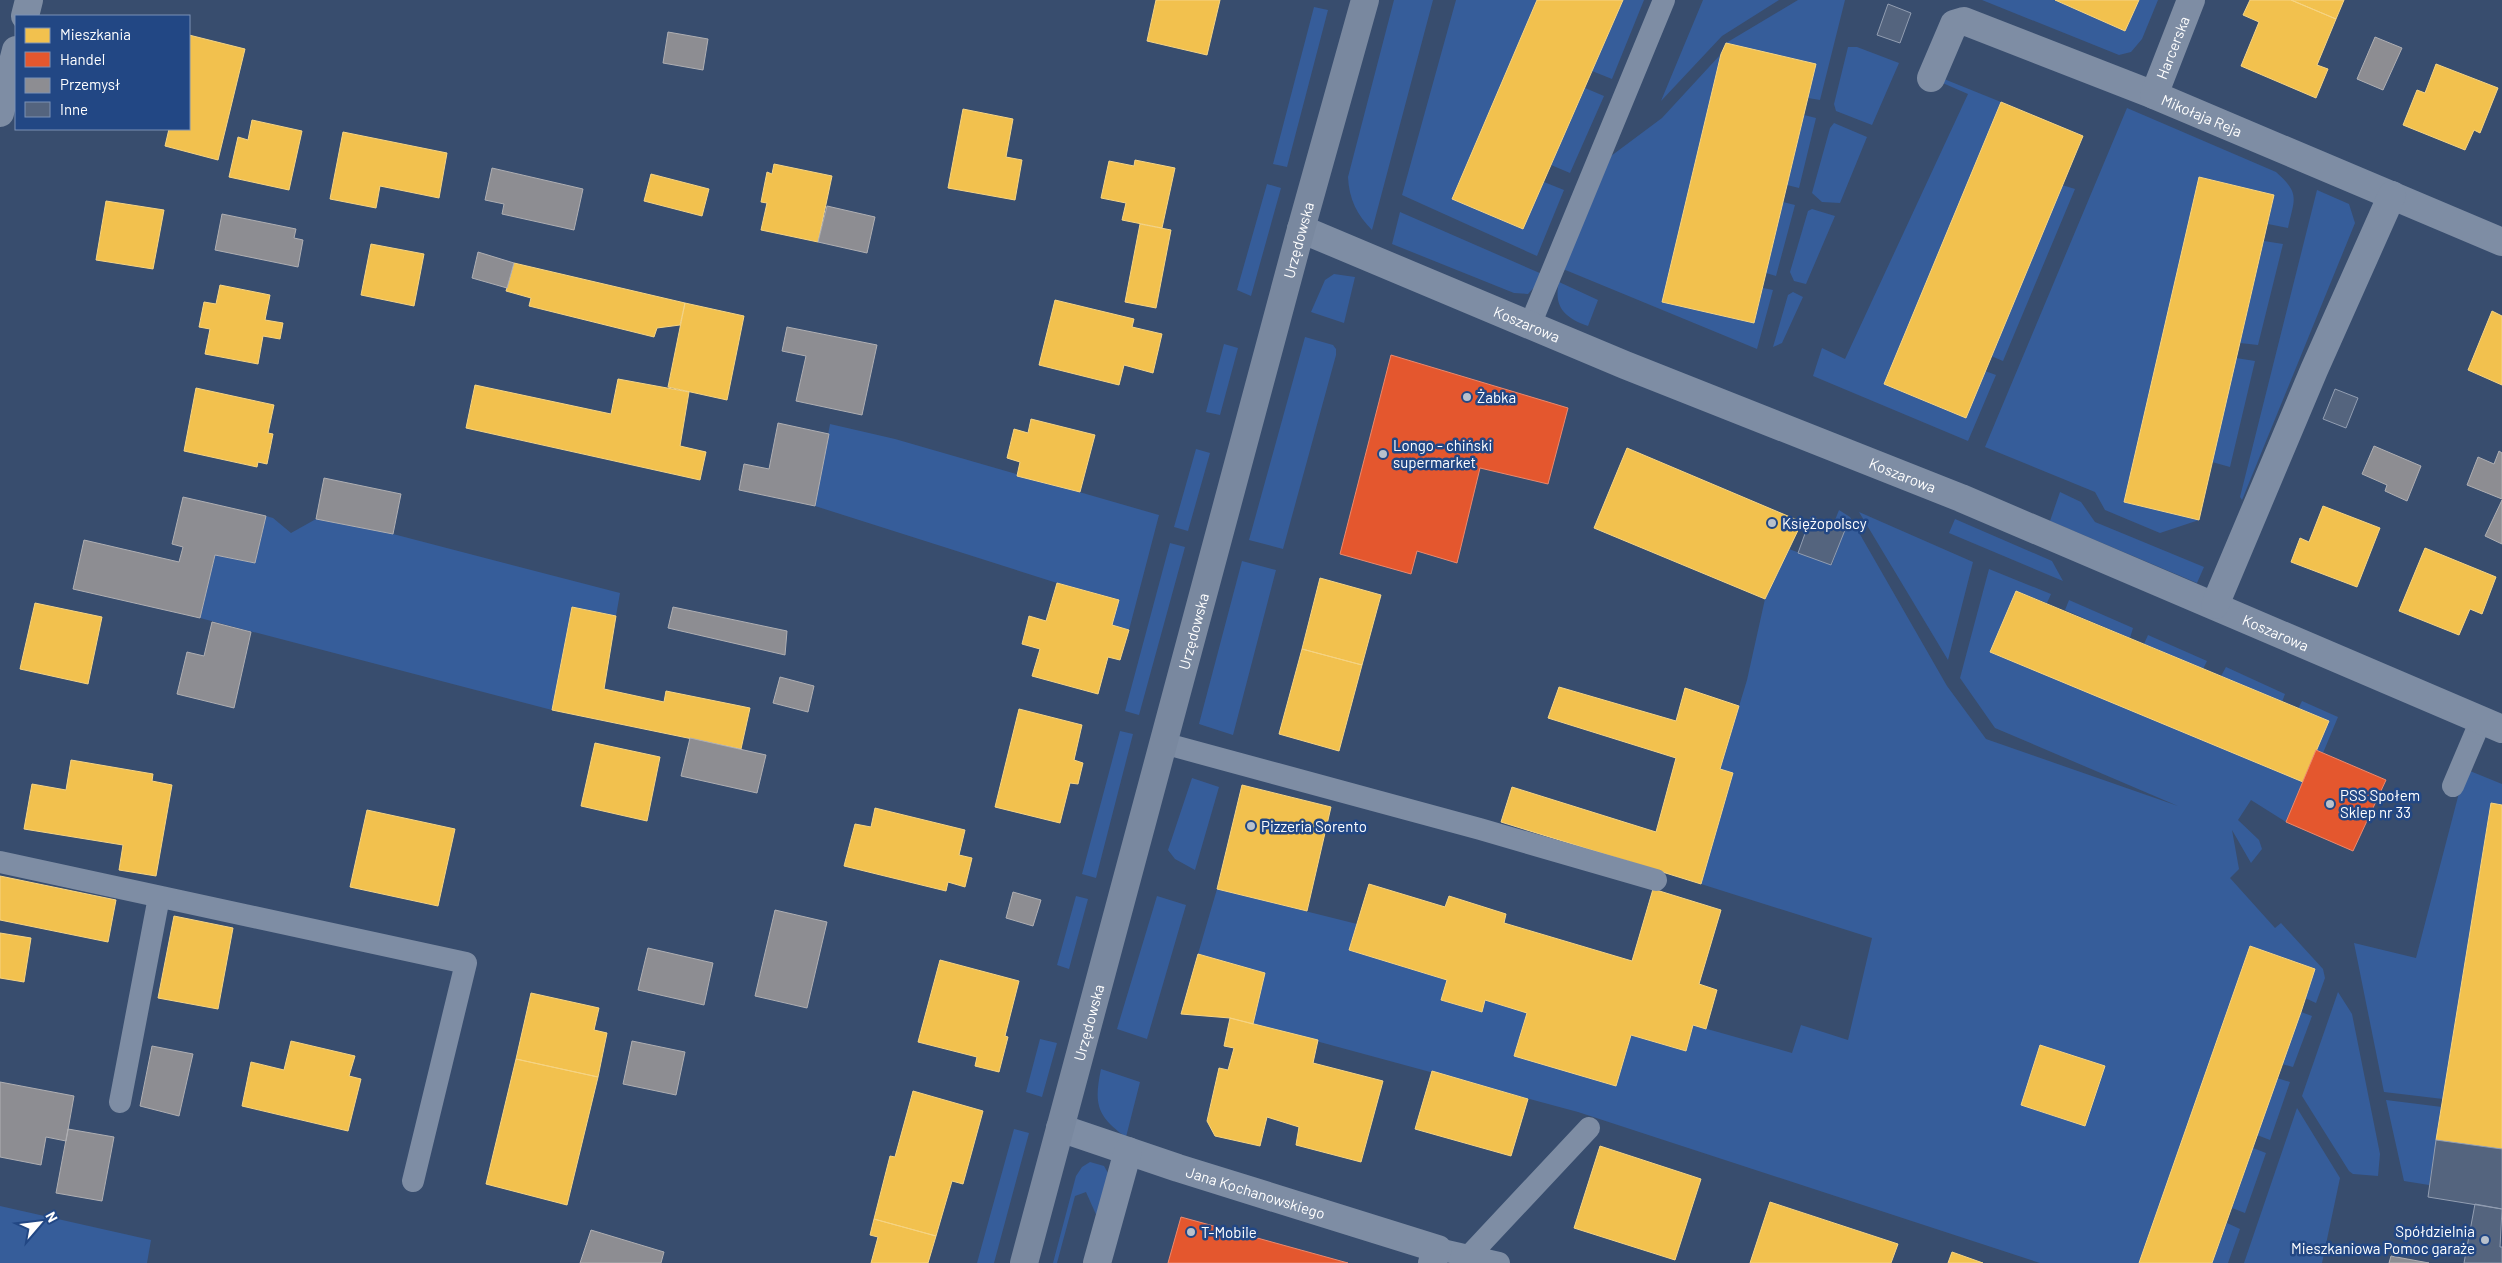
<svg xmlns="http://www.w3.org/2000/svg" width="2502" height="1263" viewBox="0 0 2502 1263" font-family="Barlow,sans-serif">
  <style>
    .green { fill: #365d9a }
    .homes { fill: #f2c14e; stroke: #f6d483 }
    .shops { fill: #e4572e; stroke: #ec896d }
    .industry { fill: #8d8d92; stroke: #afafb3 }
    .building { fill: #54647e; stroke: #929eb2 }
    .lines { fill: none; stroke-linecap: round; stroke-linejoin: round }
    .lane { stroke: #7e8da4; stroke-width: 22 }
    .street { stroke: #7e8da4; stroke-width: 28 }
    .secondary { stroke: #79889f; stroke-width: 28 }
    .poi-dot { fill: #b9c1cc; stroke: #224784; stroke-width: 2 }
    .labels { text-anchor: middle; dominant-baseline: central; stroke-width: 5; stroke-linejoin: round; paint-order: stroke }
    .street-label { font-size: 15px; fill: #fff; stroke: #224784 }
    .poi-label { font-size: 15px; fill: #fff; stroke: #224784; text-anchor: start }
  </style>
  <rect width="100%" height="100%" fill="#384d6e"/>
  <path class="green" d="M1394,0h39l-61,230c-15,-15 -23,-31 -24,-53z
    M1456,0h81l-85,198 70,31 22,-47 20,8 -27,66 -135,-61z
    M1623,0h21l-32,79 -20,-8z
    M1703,0h76l-57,36 -61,65z
    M1798,0h47l-25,100 -12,-2 -82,-55z
    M1982,0h73l70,31 14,-31h19l-16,39 -11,13 -12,3z
    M1314,7l14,3 -41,157 -14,-3z
    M1848,47h9l42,16 -27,62 -36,-14 -2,-7z
    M1721,54l-58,247 91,22 9,-35 10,2 -16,59 -194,-80 48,-113 51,-38z
    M1939,77l62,25 -117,282 82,34 19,-47 11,4 -28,66 -155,-65 9,-28 23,11 123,-265 -30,-13z
    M1585,88l19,8 -34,77 -19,-8z
    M2127,108l149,64c25,22 18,27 12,56l-20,-4 6,-29 -74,-18 -76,325 75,18 -39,13 -55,-23 -10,-18 -110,-45z
    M1804,115l12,3 -17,70 -12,-3z
    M1834,123l33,14 -27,66 -18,-1 -10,-9 18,-65z
    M1267,184l14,4 -30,108 -14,-6z
    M2062,185l13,4 -72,172 -12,-5z
    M2317,190l32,14 6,19 -113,277 -2,-3z
    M1783,202l12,3 -19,71 -10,-3z
    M1812,209l23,7 -29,68 -12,-3 -4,-9 18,-61z
    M1400,212l142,62 -3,8 -11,12 -14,-1 -122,-49z
    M2264,241l19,3 -25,101 -18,-2z
    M1334,274l21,3 -11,46 -33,-11 14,-32z
    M1559,282l39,18 -10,26c-22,-8 -35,-18 -29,-44z
    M1793,292l10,5 -21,46 -9,4 15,-52z
    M1305,337l28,8 3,4v6l-53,194 -34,-9z
    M1224,344l14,4 -18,67 -14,-3z
    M2236,358l19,3 -25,106 -18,-5z
    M830,424l65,15 264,76 -30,115 -17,-5 6,-26 -61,-16 -242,-77z
    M1196,449l14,4 -22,78 -14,-4z
    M2060,492l21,10 14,20 109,45 -7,16 -147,-62z
    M1839,510l11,7 97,169 39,53 192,67 -183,-78 -35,-50 29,-109 62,25 -4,9 -31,-12 -26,61 313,130 -17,40 -35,-22 -13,20 21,20 3,9 -11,14 -19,-33 7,39 -9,9 45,50 6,-5 42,46 2,9 -9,25 -11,-5 10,-29 -65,-23 -111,317h-99l-462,-151 -325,-88 12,-51 -67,-19 19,-65 140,35 -8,26 98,30 -6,20 40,12 4,-12 42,13 -13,42 102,31 15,-51 54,16 8,-26 99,28 9,-28 47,15 24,-102 -171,-54 32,-110 -13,-5 27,-89 18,-81 24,-50 43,16 12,-35 -11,-5z
    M1859,512l114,50 -25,98z
    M266,516l7,2 18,15 25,-14 77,15 227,59 -4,23 -44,-9 -20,103 -352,-92 15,-63 40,8z
    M1955,519l97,42 11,20 -114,-48z
    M1170,543l15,4 -46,168 -14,-4z
    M1242,561l34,9 -43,165 -34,-11z
    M2069,600l64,28 -3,10 -65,-28z
    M2148,635l59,26 -4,8 -59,-25z
    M2226,667l59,27 -3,8 -61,-26z
    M2302,701l36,16 -15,36 -7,-3 -18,-41z
    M1120,731l13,3 -37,144 -14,-4z
    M2470,771l32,13v21l-11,-2 -48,296 -59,-7 -30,-149 62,15 44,-169z
    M1192,778l27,9 -24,83 -20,-11 -7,-9z
    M1076,896l12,3 -19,70 -12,-4z
    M1157,896l29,9 -39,134 -30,-10z
    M2338,992l14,22 28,140 -2,22 -25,-2 -4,-3 -47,-75z
    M2301,1012l11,4 -19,51 -11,-3z
    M1040,1039l17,4 -15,54 -16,-5z
    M1101,1069l39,13 -14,55c-30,-21 -32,-34 -25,-68z
    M2277,1078l13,4 -20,58 -13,-5z
    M2386,1100l56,7 -13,78 -25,-4z
    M2297,1108l43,70 -18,85h-78z
    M1014,1129l15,4 -35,130h-17z
    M2253,1148l13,5 -21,60 -13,-5z
    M1090,1162l14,4 4,7 -10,46 -12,-27 -11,4 -18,67h-4l23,-87 6,-9z
    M0,1206l151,34 -4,23h-147z
    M2227,1223l13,6 -12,34h-16z"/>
  <path class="homes" d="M1156,0h64l-13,55 -60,-14z
    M1537,0h86l-100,229 -71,-30z
    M2055,0h84l-14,31z
    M2250,0h41l45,19 -19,46 11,4 -12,29 -75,-32 18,-44 -16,-7z
    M2291,0h53l-8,19z
    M189,35l56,14 -27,111 -53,-14 4,-17h20z
    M1726,43l90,21 -62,259 -92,-21 59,-248z
    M2436,64l62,24 -18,45 -6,-3 -9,20 -62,-25 14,-35 8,3z
    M2001,102l82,34 -117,282 -82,-34z
    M963,109l50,10 -7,38 16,3 -7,40 -67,-12z
    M252,120l50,11 -13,59 -60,-13 9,-40 10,3z
    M343,132l104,21 -8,45 -59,-12 -4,22 -46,-9z
    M1135,160l40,8 -13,60 -40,-8 4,-17 -25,-5 8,-37 25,5z
    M774,164l58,12 -14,66 -57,-12 6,-27 -6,-1 6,-30 5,2z
    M651,174l58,15 -7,27 -58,-15z
    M2199,177l75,18 -75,325 -75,-18z
    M106,201l58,9 -11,59 -57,-9z
    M1140,224l31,6 -15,78 -31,-6z
    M371,244l53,10 -10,52 -53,-11z
    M514,263l171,40 -5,22 -23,3 -3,9 -125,-31 2,-8 -25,-7z
    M220,285l50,10 -5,25 18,3 -3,16 -17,-3 -5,28 -53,-10 5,-25 -11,-2 5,-25 12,2z
    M1055,300l79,19 -2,8 30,7 -9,39 -29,-8 -5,20 -80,-20z
    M685,303l59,13 -17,84 -59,-13z
    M2492,311l10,5v69l-34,-15z
    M618,379l71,13 -9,54 26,6 -6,28 -234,-52 9,-43 136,29z
    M196,388l78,17 -6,28 5,1 -6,30 -9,-2 -1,5 -73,-16z
    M1031,419l64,16 -15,57 -63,-16 3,-14 -13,-4 7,-29 14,4z
    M1627,448l175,74 -37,77 -171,-71z
    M2323,506l57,22 -23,59 -66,-25 9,-24 9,4z
    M2425,548l71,29 -14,37 -12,-5 -11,26 -60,-24z
    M1320,578l61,17 -19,70 -60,-16z
    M1057,583l62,17 -7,25 17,5 -9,30 -12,-3 -10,37 -66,-18 8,-27 -18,-5 7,-28 17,5z
    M2016,591l313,130 -26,61 -313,-130z
    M35,603l67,14 -14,67 -68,-15z
    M572,607l44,9 -12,73 60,13 2,-11 84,17 -9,41 -189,-39z
    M1302,649l60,16 -23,86 -60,-17z
    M1559,687l117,34 9,-33 54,18 -19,63 13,4 -32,111 -200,-62 11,-35 144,45 20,-74 -128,-40z
    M1019,709l63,16 -8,35 9,3 -5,21 -8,-1 -10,40 -65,-16z
    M595,743l65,14 -13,64 -66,-15z
    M71,760l82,14 -1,7 20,4 -16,91 -37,-6 4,-25 -99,-16 8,-45 34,6z
    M1242,785l89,22 -24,104 -90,-22z
    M2491,803l11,2v344l-66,-9z
    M875,808l90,22 -6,25 13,3 -7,29 -17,-5 -2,9 -102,-25 11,-42 16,3z
    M367,810l88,19 -17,77 -88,-19z
    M0,876l116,24 -8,42 -108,-22z
    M1369,884l76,23 4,-11 57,18 -2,9 128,38 21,-72 68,21 -22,74 18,6 -11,39 -13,-4 -7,26 -55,-16 -15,51 -102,-30 13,-43 -42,-13 -3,12 -41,-12 6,-20 -98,-30z
    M174,916l59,12 -15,81 -60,-11z
    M0,933l31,5 -7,44 -24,-4z
    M2250,946l65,23 -14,43 -89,251h-73z
    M1198,954l67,19 -12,51 -23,-6 -49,-4z
    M940,960l79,21 -14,55 3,1 -9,35 -24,-6 2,-9 -59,-15z
    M531,993l68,15 -5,22 13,3 -9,44 -82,-18z
    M1230,1018l88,22 -5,23 70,18 -22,81 -65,-17 3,-18 -32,-10 -7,29 -45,-10 -8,-15 12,-53 9,2 6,-22 -10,-2z
    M291,1041l64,15 -6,20 12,3 -13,52 -106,-25 9,-44 33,8z
    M2040,1045l65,21 -20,60 -64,-21z
    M516,1059l82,18 -31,128 -81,-21z
    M1432,1071l96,28 -17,57 -96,-27z
    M913,1091l70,20 -20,73 -11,-3 -16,55 -62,-17 16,-63 5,1z
    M1600,1146l101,33 -26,81 -101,-32z
    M1770,1202l128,42 -7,19h-141z
    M874,1219l62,17 -8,27h-57l7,-26 -8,-2z
    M1952,1252l31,11h-35z"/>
  <path class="shops" d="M1391,355l177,53 -20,76 -68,-16 -23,95 -40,-12 -6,23 -71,-20z
    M2316,750l70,30 -33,71 -67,-29z
    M1181,1217l167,46h-180z"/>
  <path class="industry" d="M668,32l40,7 -5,31 -40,-7z
    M2375,37l27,11 -19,42 -26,-11z
    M492,168l91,21 -9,41 -72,-16 2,-10 -19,-4z
    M827,206l48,11 -8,36 -49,-11z
    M222,214l74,15 -2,9 9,2 -5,27 -83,-17z
    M478,252l36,11 -7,25 -35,-10z
    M787,327l90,18 -15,70 -66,-14 10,-45 -24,-5z
    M778,423l51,11 -14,72 -76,-16 5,-26 25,5z
    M2374,446l47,20 -14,35 -22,-10 2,-6 -25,-11z
    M2499,451l3,2v46l-35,-14 11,-28 16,7z
    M324,478l77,16 -8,40 -77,-15z
    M183,497l83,19 -11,47 -40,-8 -15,63 -127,-29 11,-49 95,22 4,-15 -11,-3z
    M2502,500v44l-17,-8z
    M673,607l114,24 -2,24 -117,-27z
    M212,622l39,10 -17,76 -57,-14 10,-42 17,4z
    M780,677l34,9 -6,26 -35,-9z
    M690,738l76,17 -9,38 -76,-17z
    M1013,892l28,8 -8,26 -27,-8z
    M775,910l52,12 -20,86 -52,-12z
    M648,948l65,15 -9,42 -66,-15z
    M632,1041l53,11 -9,43 -53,-11z
    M152,1046l41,8 -14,62 -39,-10z
    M0,1082l74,14 -8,45 -20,-4 -5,28 -41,-8z
    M68,1129l46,8 -12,64 -46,-8z
    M591,1230l73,22 -3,11h-81z
    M2391,1256l38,7h-40z"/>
  <path class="building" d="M1888,4l23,9 -11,30 -23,-8z
    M2335,389l23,9 -12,30 -23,-9z
    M1811,517l34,13 -14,35 -33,-12z
    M2436,1140l66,9v60l-74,-12z
    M2475,1204l27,5 -2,38h2v16h-38z"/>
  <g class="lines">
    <path class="lane" d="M1530,325l134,-325
      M1163,743l317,86 176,51
      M2453,786l28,-66
      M0,862l466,101 -53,218
      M120,1102l39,-205
      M1438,1249l61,14
      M1469,1256l120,-128"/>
    <g class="street">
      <path d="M25,16l4,-16"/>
      <path id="s1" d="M1931,78l23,-54 10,-3 190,74 348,147"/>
      <path id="s2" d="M2154,95l37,-95"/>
      <path d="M0,113l16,-63"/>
      <path id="s3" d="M1301,229l324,136 336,133 541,231"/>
      <path d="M2215,605l99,-235 78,-175"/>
      <path id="s4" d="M1060,1128l118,40 260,81 -6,14"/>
      <path d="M1097,1263l31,-112"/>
    </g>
    <path class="secondary" id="s5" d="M1024,1263l277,-1034 64,-229"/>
  </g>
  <g class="poi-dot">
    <circle cx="1467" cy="397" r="5"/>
    <circle cx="1383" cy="454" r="5"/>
    <circle cx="1772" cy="523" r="5"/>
    <circle cx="2330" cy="804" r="5"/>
    <circle cx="1251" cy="826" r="5"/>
    <circle cx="1191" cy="1232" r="5"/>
    <circle cx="2485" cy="1240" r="5"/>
  </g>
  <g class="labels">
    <g class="street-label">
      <text stroke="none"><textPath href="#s2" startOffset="51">Harcerska</textPath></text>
      <text stroke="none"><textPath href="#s1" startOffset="325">Mikołaja Reja</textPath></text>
      <text stroke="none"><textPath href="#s5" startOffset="1059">Urzędowska</textPath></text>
      <text stroke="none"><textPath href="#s3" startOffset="245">Koszarowa</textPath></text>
      <text stroke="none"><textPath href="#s3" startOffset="650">Koszarowa</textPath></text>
      <text stroke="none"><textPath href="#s5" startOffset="654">Urzędowska</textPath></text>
      <text stroke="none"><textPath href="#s3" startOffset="1055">Koszarowa</textPath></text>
      <text stroke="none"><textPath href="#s5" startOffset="249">Urzędowska</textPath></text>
      <text stroke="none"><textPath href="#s4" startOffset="206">Jana Kochanowskiego</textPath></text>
    </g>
    <g class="poi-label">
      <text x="1477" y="397">Żabka</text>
      <text x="1393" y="445">Longo - chiński<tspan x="1393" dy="17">supermarket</tspan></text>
      <text x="1782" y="523">Księżopolscy</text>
      <text x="2340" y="795">PSS Społem<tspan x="2340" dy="17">Sklep nr 33</tspan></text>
      <text x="1261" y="826">Pizzeria Sorento</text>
      <text x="2475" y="1231" text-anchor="end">Spółdzielnia<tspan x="2475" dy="17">Mieszkaniowa Pomoc garaże</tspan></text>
      <text x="1201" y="1232">T-Mobile</text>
    </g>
  </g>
  <rect x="15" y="15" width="175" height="115" fill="#224784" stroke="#7a91b5"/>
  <rect x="25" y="28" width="25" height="15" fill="#f2c14e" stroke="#7a91b5"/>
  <text x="60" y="40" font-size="15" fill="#ffffff">Mieszkania</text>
  <rect x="25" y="52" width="25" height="15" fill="#e4572e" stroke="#7a91b5"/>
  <text x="60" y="65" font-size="15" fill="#ffffff">Handel</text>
  <rect x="25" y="78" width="25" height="15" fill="#8d8d92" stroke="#7a91b5"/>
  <text x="60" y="90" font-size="15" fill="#ffffff">Przemysł</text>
  <rect x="25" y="102" width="25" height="15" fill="#54647e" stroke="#7a91b5"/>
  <text x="60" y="115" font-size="15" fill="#ffffff">Inne</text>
  <g transform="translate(40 1223) rotate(62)" stroke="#224784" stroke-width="4" paint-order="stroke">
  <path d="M0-4L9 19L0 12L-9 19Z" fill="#ffffff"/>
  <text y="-8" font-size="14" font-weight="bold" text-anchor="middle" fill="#ffffff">N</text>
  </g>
</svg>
